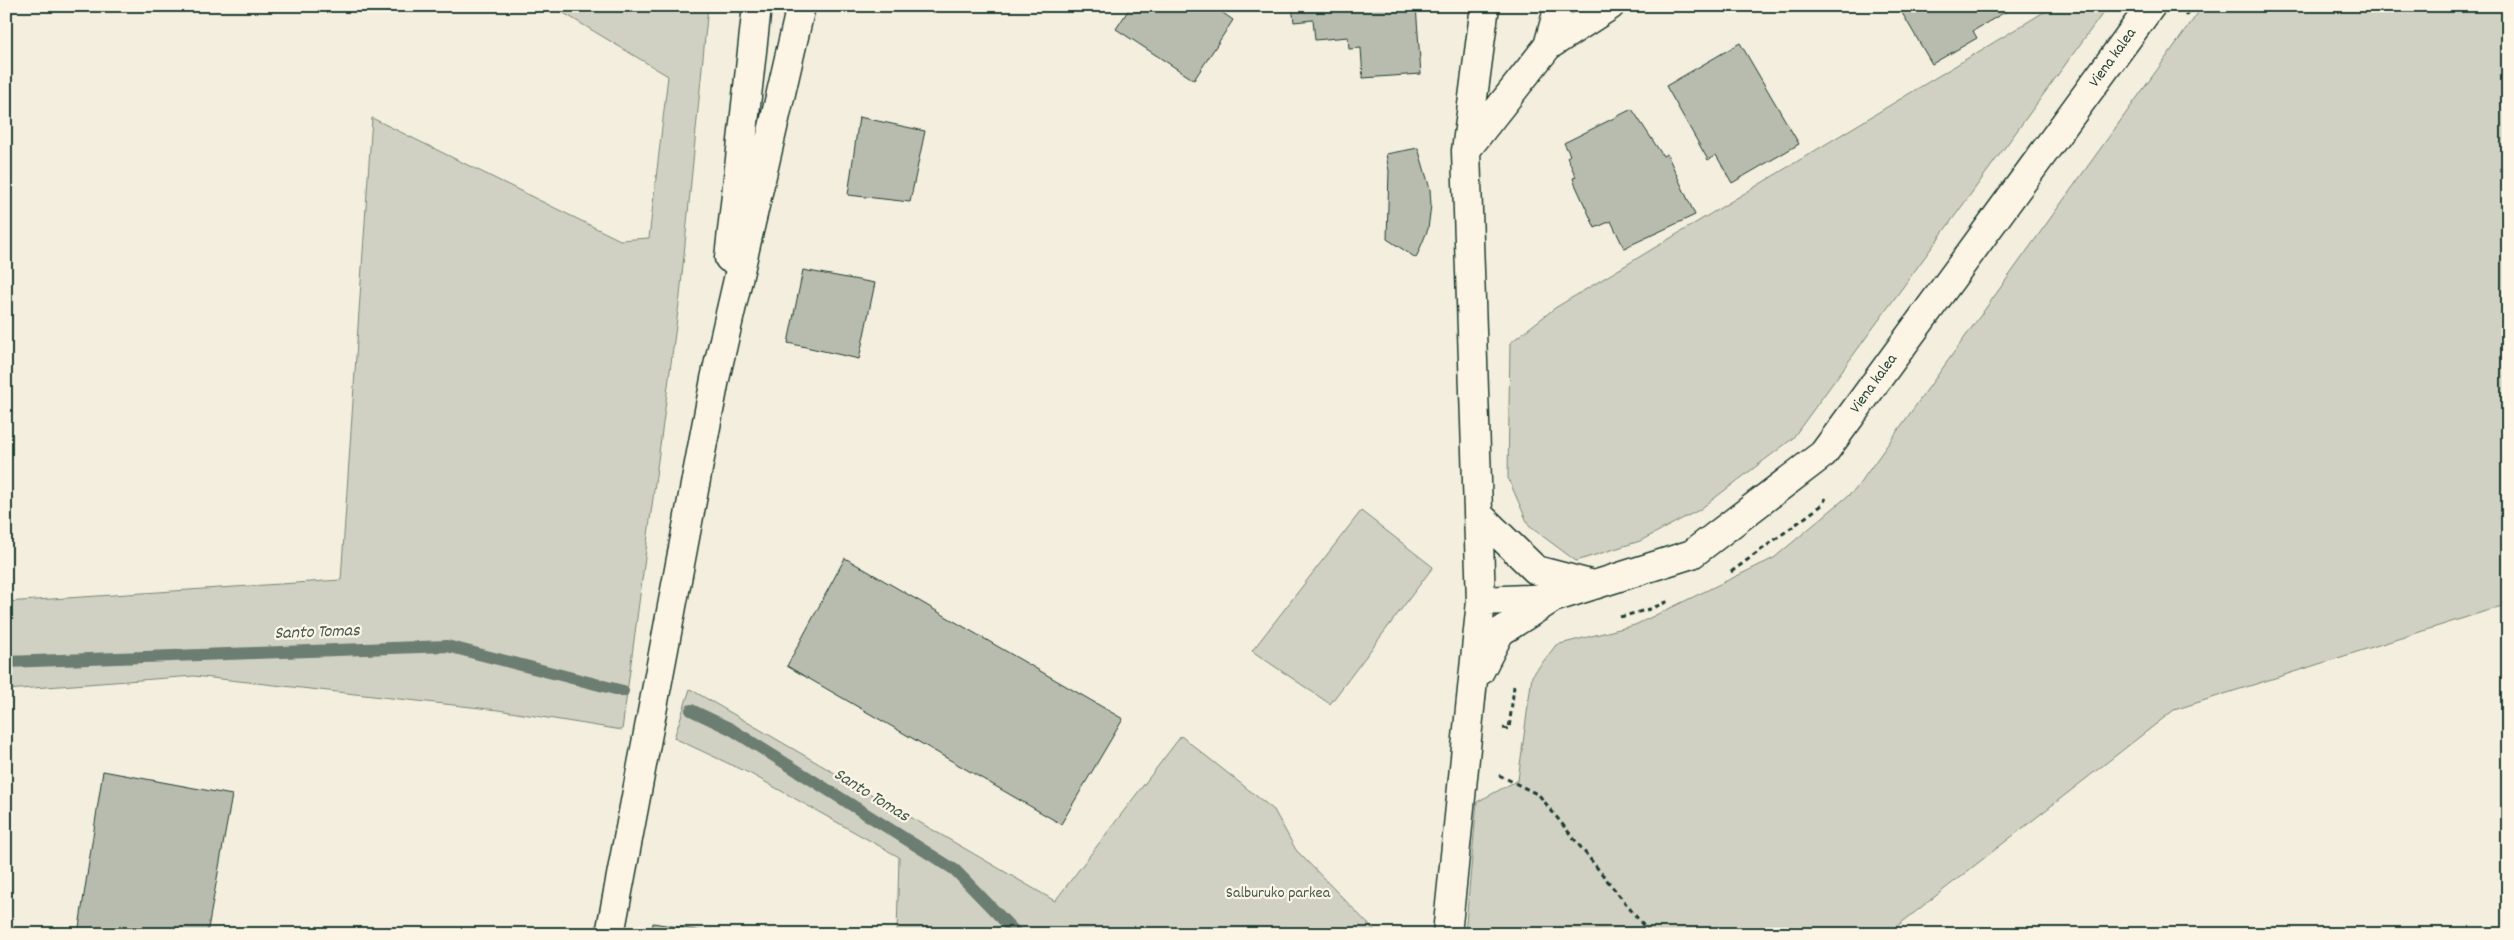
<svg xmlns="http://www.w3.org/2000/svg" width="2514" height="940" viewBox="0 0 2514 940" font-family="Dekko,sans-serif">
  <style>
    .green { fill: #d0d1c2; stroke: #78877b }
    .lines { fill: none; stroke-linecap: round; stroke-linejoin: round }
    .stream { stroke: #6c7d72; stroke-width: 12 }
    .building { fill: #b8bcae; stroke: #1f3d34 }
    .minor-casing { stroke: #1f3d34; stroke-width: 31 }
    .major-casing { stroke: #1f3d34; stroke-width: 31 }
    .path { stroke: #1f3d34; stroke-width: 3; stroke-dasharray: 5 4; stroke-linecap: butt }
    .minor { stroke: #fcf5e5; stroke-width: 28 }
    .major { stroke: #fcf5e5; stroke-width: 28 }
    .labels { text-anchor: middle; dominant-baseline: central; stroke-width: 4.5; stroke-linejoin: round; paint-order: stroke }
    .street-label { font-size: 16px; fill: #1f3d34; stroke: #fcf5e5 }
    .park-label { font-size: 16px; fill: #425b50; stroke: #fcf5e5 }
    .water-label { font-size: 18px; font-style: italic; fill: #465d53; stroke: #fcf5e5 }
  </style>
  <rect width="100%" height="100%" fill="#f3eede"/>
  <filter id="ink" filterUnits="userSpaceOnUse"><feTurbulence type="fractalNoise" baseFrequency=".02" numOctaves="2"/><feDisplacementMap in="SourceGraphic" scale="10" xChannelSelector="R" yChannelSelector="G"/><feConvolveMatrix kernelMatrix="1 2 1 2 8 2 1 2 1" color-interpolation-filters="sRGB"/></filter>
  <g filter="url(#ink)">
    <path class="green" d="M552,6h156l-28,290 -58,434 -124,-20 -304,-34 -188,14v-88l335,-22 31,-462 248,122 29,-2 19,-162z
      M2054,6h54l-316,433 -93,71 -59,31 -64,20 -47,-35 -21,-48 2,-135 45,-35z
      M2203,6h305v598l-334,106 -287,224h-422l12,-132 41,-22 14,-104 24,-31 79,-20 139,-67 81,-68z
      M1361,511l72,56 -103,137 -78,-53z
      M690,689l365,212 126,-165 93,74 22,40 82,84h-481l2,-77 -148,-83 -77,-36z"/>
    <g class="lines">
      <path class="stream" d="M6,662l441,-16 176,45
        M691,710l40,19 224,141 62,64"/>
    </g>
    <path class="building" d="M1131,6h82l20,14 -39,60 -78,-51z
      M1292,6h124l5,68 -58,4 -2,-30 -12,1 -1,-12 -33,3 -2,-20 -19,2z
      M1898,6h117l-42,25 4,7 -45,26z
      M1740,43l59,101 -67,39 -16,-28 -8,5 -42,-74z
      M1632,109l31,47 4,-2 28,61 -71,33 -13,-27 -16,7 -20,-44 -2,-6 3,-1 -9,-20 3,-2 -6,-12z
      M859,117l66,14 -15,71 -62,-7z
      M1418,148l12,41 1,16 -3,24 -12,29 -29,-19 2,-68 -3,-17z
      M803,270l72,13 -16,76 -71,-16z
      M845,558l278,161 -62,105 -274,-158z
      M103,771l129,24 -25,139h-129z
      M653,923l67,11h-69z"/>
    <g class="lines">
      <g class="minor-casing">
        <path id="minor" d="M1548,46l62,-40
          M1466,150l82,-104 11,-40
          M1478,514l58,56 58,15
          M1481,601l72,-3 139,-44 131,-100 328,-448
          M1480,671l20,-39 53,-34
          M1447,934l34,-333 -15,-450 19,-145"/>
      </g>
      <g class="major-casing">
        <path id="major" d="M729,258l28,-252
          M610,934l105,-555 86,-373"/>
      </g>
      <path class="path" d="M2185,16l7,-10
        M1731,572l91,-67 4,-7
        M1620,617l30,-8 21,-9
        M1503,728l6,1 5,-43
        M1499,775l40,20 111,139"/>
      <use href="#minor" class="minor"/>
      <use href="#major" class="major"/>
    </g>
  </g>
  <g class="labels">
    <g class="street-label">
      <text transform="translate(2113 58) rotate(-54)">Viena kalea</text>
      <text transform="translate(1874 384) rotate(-54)">Viena kalea</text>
    </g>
    <g class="park-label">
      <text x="1278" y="893">Salburuko parkea</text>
    </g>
    <g class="water-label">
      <text transform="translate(317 633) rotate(-2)">Santo Tomas</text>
      <text transform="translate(871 796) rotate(32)">Santo Tomas</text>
    </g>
  </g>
  <rect width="2514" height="940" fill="none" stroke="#fcf5e5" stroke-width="25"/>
  <rect x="12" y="12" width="2489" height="915" fill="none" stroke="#1f3d34" stroke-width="2" filter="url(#ink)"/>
</svg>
